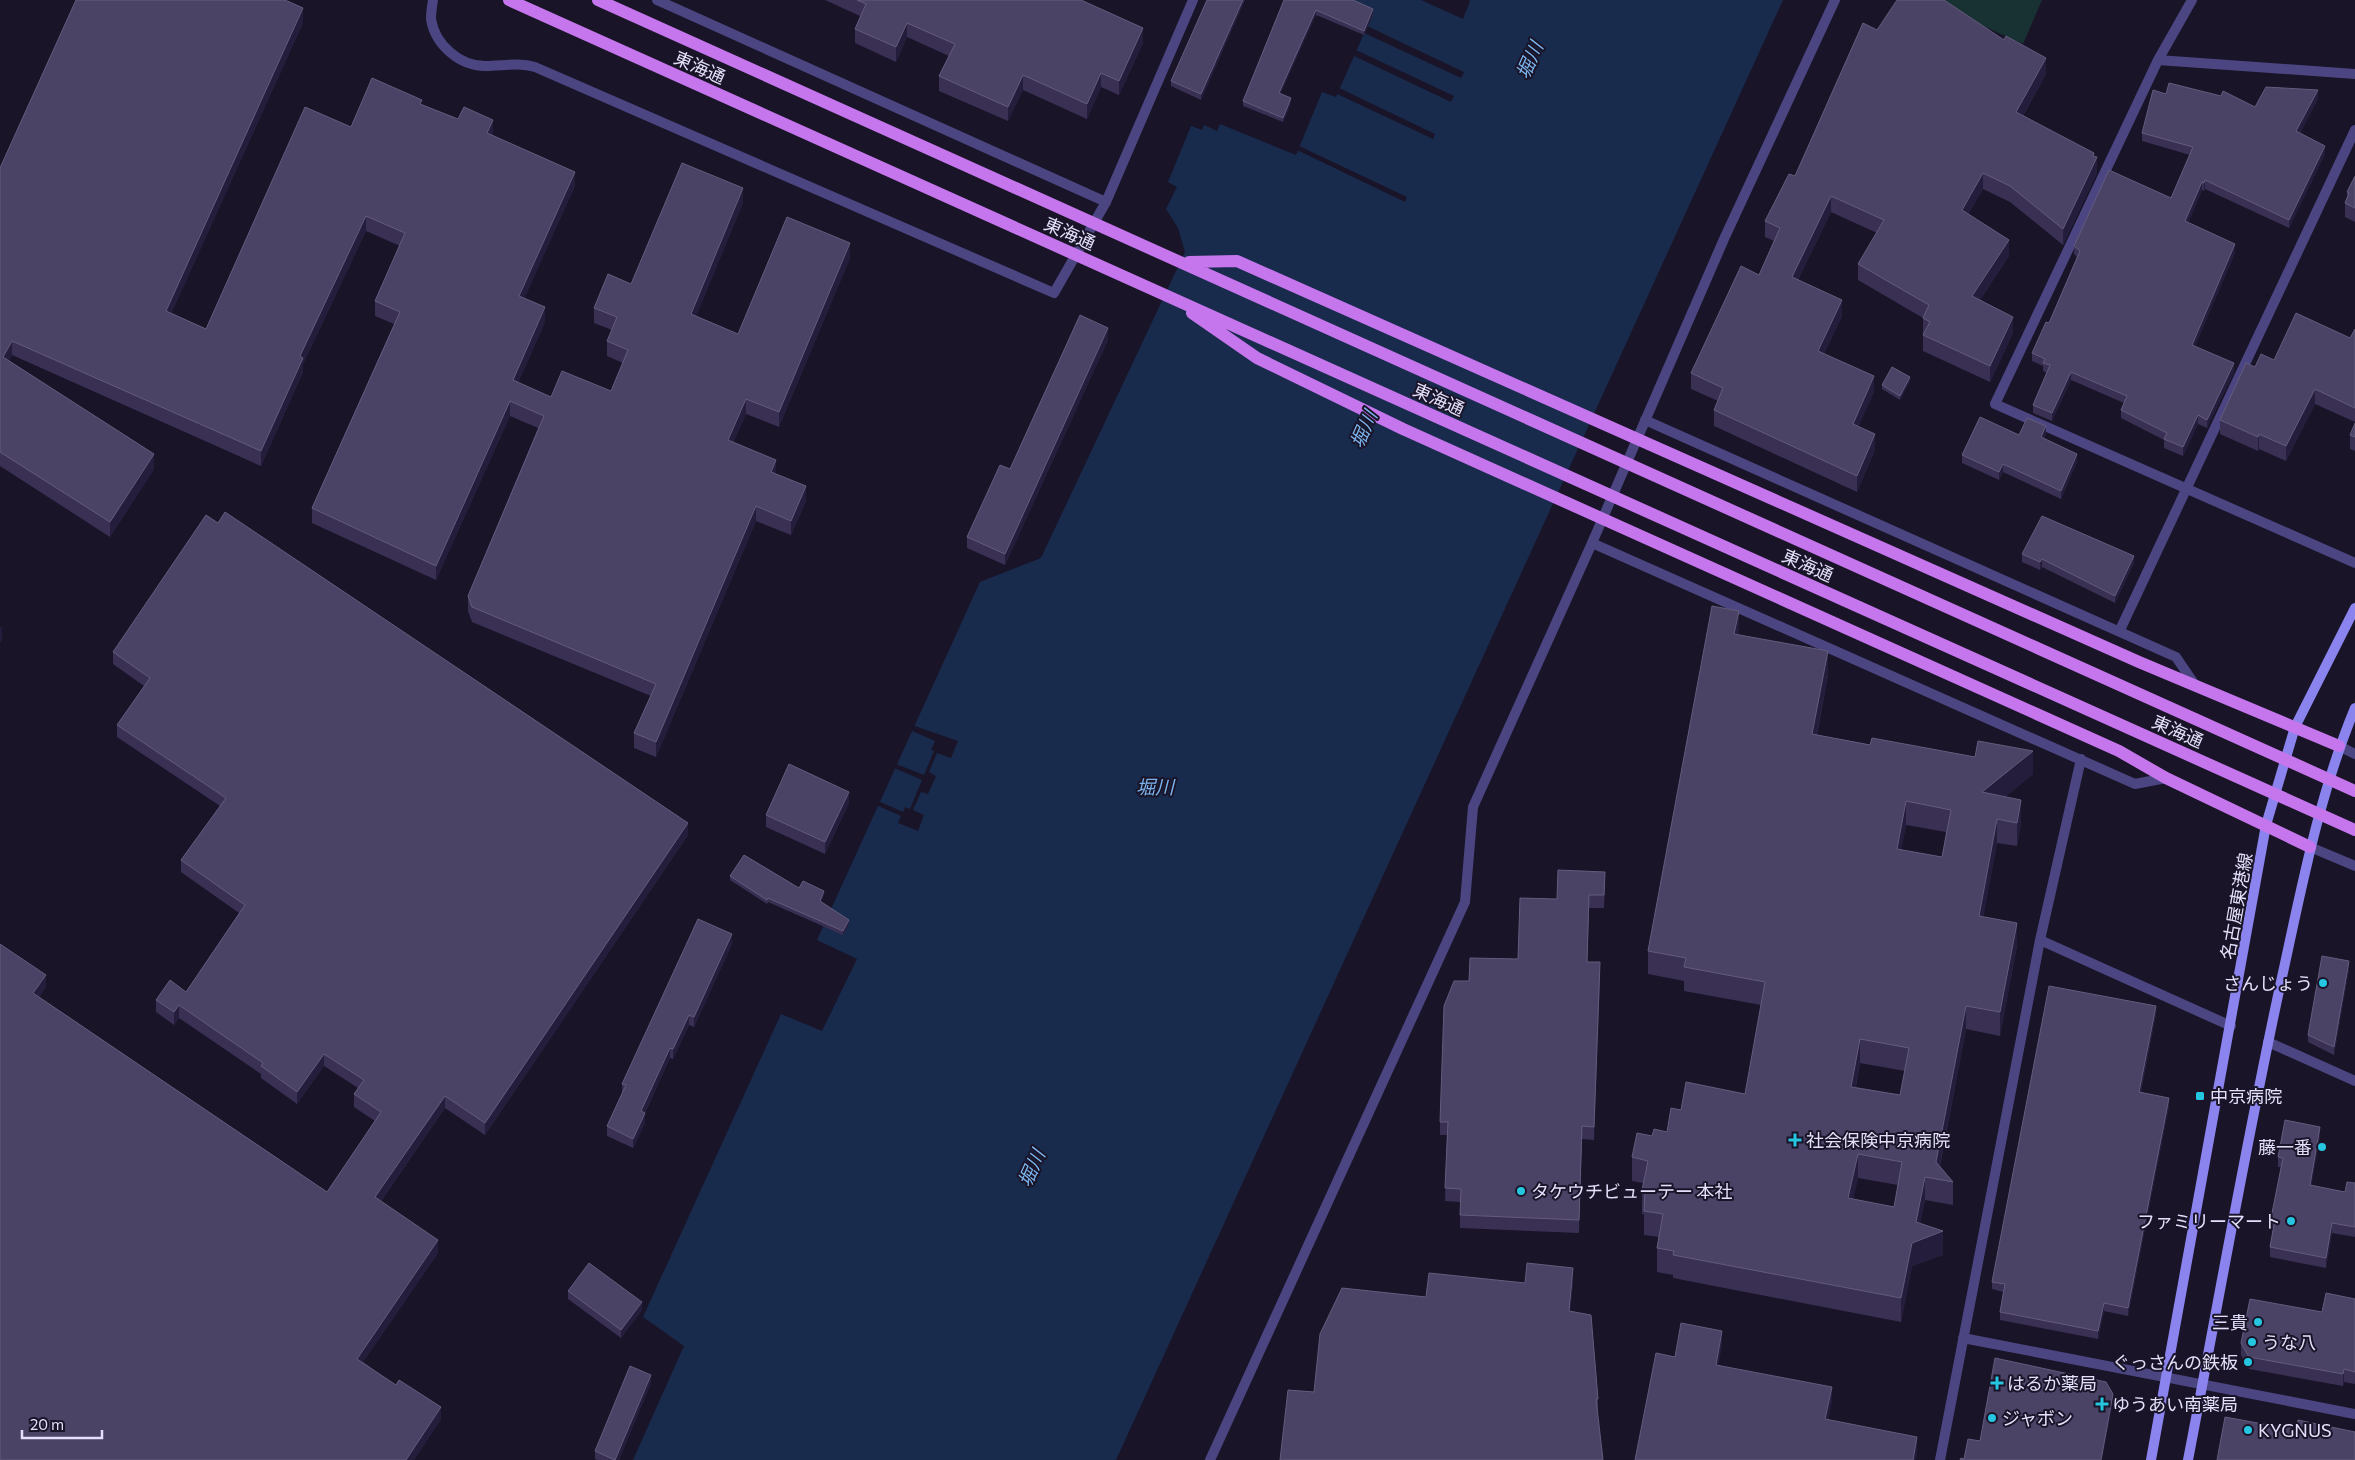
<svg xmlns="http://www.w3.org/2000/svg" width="2355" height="1460" viewBox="0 0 2355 1460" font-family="Commissioner,'Noto Sans JP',sans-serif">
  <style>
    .green { fill: #183132 }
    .water { fill: #192b4d }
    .pier { fill: #191428 }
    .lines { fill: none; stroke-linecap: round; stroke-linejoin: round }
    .minor { stroke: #4b4681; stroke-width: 10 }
    .tertiary { stroke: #4b4681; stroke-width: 10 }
    .secondary { stroke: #8b84ee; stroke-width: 10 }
    .primary { stroke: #c576ec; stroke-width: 12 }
    .wall { fill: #393054; fill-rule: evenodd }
    .shaded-wall { fill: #241d3b }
    .building { fill: #4b4366; stroke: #635c7d; fill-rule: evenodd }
    .poi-dot { fill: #26c6e1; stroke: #191428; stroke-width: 2 }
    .labels { text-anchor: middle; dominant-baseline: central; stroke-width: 4; stroke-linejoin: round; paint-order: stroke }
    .street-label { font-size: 18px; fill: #e4e0fb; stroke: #191428 }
    .poi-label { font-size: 18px; fill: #e4e0fb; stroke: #191428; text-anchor: start }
    .water-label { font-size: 19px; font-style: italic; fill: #7cb4ed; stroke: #191428 }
  </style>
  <rect width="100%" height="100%" fill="#191428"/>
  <path class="green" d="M1926,0h116l-19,44z"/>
  <path class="water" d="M1347,0h436l-667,1460h-483l51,-114 -41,-29 138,-303 41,17 35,-72 -40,-19 163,-358 61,-24 144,-306 -7,-24 -12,-19 11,-22 -9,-5 23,-56 11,4 2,-5 13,6 3,-7 76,31 26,-63 14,5 37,-84z"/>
  <path class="pier" d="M1421,0h48l1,1 -7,18z
    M1365,25l99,47 -3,6 -99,-46z
    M1354,49l100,47 -3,6 -99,-47z
    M1337,87l98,47 -2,5 -98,-46z
    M1297,145l110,52 -2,5 -110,-53z
    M912,725l46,16 -7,17 -14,-5 -8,19 7,4 -8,18 -7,-2 -8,18 11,5 -6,16 -20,-8 3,-7 -25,-11 2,-4 25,11 2,-5 5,2 12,-29 -28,-12 2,-4 28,11 10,-24 -3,-1 4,-9 -25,-11z"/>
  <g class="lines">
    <path class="minor" d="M657,0l449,202 87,-202
      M2192,0l-34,60 -163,344 360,159
      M2158,60l197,14
      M1645,420l531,237 19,28
      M1592,543l543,241 31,-6
      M2120,630l235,-500
      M2339,746l16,8
      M2310,847l45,19
      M2040,940l191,86
      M2268,1042l87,39
      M1963,1338l392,76
      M1940,1460l100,-520 41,-181"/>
    <path class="tertiary" d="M433,0c-1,6 -2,13 -2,19 4,26 29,47 54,47 18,0 33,-4 50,1l519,226 52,-91
      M1210,1460l255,-558 8,-95 119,-264 132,-304 111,-239"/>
    <path class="secondary" d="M2151,1460l115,-635 29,-98 60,-119
      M2188,1460c31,-161 59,-323 94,-483 20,-91 37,-182 73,-269"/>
    <path class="primary" d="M509,0l1846,830
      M598,0l1757,791
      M1189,262l48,-1 902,401 200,84
      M1192,313l65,45 146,71 716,322 47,27 144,69"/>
  </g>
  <path class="wall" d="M825,0h256l62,43 -24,52 -18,-8 -14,32 -64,-29 -15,31 -69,-30v-15l10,-20 -42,-19 -11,25 -41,-19v-14l5,-13z
    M1207,0h38l-44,100 -30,-14v-5z
    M1284,0l89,14 -9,21 -48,-20 -36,79 11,9 -8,19 -40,-16v-5z
    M303,23l-132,290 35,16 145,-202 71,-22 71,30 82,51 -51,112 21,24 -27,61 33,14 60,-6 12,-28 -16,-7v-15l5,-11 -18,-7v-15l37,-24 112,-81 -47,113 42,18 112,-76 -71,169 -33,-13 -13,29 43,31 30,27 -15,34 -35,-14 -100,236 -22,-9v-15l17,-37 -179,-74 -4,-11v-15l70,-168 -28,-12 -74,164 -124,-57v-15l82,-184 -19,-8v-15l25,-55 -34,-15 -63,133v8l-42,94 -249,-111 -3,6 145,108 -44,68 -110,-71v-298z
    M1877,30l169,44 -23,42 71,40 3,17 -34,72 -53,-43 -27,-13 -15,25 41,42 -29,44 33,33 -23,49 -67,-31v-33l-65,-38v-16l19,-31 -46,-21 -33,68 44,36 -18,38 50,38 -16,34 17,24 -18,42 -143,-66v-16l4,-9 -27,-12v-16l68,-98 15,-34 -9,-4v-16l30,-45z
    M2166,94l89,13 63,-8 -18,34 25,21 -36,74 -84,-39 -1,2 -2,-1 -14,33 47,30 -40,93 39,26 -27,56 -9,-4 -15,32 -19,-8v-8l-43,-22v-8l3,-7 -53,-23 -19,41 -19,-8v-8l14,-32 -4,-2v-5l-11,-5v-8l17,-30 28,-66 -3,-3v-8l97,-48 19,-43 -48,-14v-8z
    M2355,176v46l-10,-5v-14l2,-6v-5z
    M2355,329v93l-40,-18 -29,57 -27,-12 -1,2 -38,-17v-14l35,-53 95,-29z
    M1108,340l-103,225 -38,-17v-11l43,-68z
    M1910,381l-10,19 -18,-11v-4z
    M2355,423v28l-5,-2v-14z
    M2046,434l-2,5 33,23 -16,37 -58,-27 -4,8 -37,-17v-8l57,-20z
    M2022,554l112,9 -19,40 -73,-36 -2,3 -18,-8z
    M1739,635l89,40 -11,60 216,39 -28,23 16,26 -4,23 -20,-3 -14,74 34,29 -17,90 -34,-7 -26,137 13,16v23l-28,-5 -5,23 23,32 -31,11 -11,56 -228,-44v-3l-16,-3v-24l2,-11 -15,-2v-21h-2v-24l1,-7 -11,-2v-24l20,-21 15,-4 14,-22 64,-16 16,-89 -77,-14v-10l-36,-7v-23zM1906,825l40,7 -4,25 -41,-7zM1860,1063l45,8 -5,24 -44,-8zM1858,1178l40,7 -4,22 -41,-8z
    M113,652l575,183 -203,300 -40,-27 -64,93 57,52 -75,109 78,57 -27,41h-414v-516l46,43 -7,10 288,195 48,-71 -21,-14v-13l4,-6 -34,-22 -27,38 -36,-26v-4l-82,-56 -5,7 -18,-13v-12l30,-8 53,-79 -58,-41v-12l39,-54 -103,-69v-12l27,-39 -31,-22z
    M849,803l-24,51 -59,-27v-12z
    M730,876l69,12 25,7 -3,7 28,22 -6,11 -75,-33 -1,2 -37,-24z
    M1605,885l-1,23h-15l-2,54 13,14 -6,164 -12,-1 -3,94 -119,-5v-26l-15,-1 2,-66h-7v-13l29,-141 49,-22 39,-60z
    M732,944l-38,83 -5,-2 -16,34 -3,-1 -25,55v10l-12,25 -26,-12v-10l15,-33v-9z
    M2349,969l-15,86 -26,-13v-7z
    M2156,1014l-15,78 28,14 -41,210 -24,-5 -6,28 -98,-19v-8l3,-20 -11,-3v-7z
    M2320,1136l-9,50 34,6 10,-9v54l-23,-4 -6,35 -56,-11v-10l3,-19h-2v-10l10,-51h-3v-10z
    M1573,1282l-3,29 28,88v15l-284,-22 112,-95 99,-14z
    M568,1291l74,19 -21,28 -53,-39z
    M2355,1299v85l-11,-2 -1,4 -94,-17 -8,-14v-12l81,-31z
    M651,1383l-32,77h-22l-2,-1v-8z"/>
  <path class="shaded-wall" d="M1243,0h2l-44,100v-6z
    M303,8v15l-137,303v-15z
    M1373,9v5l-9,21v-4z
    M1316,10v5l-37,83v-5z
    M907,23v14l-11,25v-15z
    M1143,28v15l-24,52v-14z
    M2046,58v16l-30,54v-16z
    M1101,73v14l-14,32v-15z
    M1023,75v15l-15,31v-14z
    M2318,90v9l-22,41v-9z
    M1291,98v5l-8,19v-4z
    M493,120v15l-6,-2z
    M2325,146v8l-36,74v-8z
    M2094,153v10l3,-6v16l-34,72v-16z
    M575,172v14l-56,125v-15z
    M1983,173v16l-21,37v-16z
    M2205,180v9l-1,2v-8z
    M2202,182v8l-17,40v-9z
    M743,188v15l-52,126v-15z
    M1831,196v16l-39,81v-16z
    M366,216v15l-63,133v8l-42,94v-15l39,-95z
    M2009,240v16l-37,56v-16z
    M850,243v15l-71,169v-15z
    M2235,244v9l-43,100v-8z
    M1842,300v16l-24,51v-16z
    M545,307v15l-32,73v-15z
    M2013,317v16l-23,49v-16z
    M1108,328v12l-103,225v-11z
    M12,341v14l-9,17v-15z
    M2234,363v9l-27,56v-8z
    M2071,372v8l-19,41v-8z
    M1874,376v16l-21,48v-16z
    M1910,377v4l-10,19v-4z
    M2315,389v15l-29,57v-15z
    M746,399v15l-18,41v-15z
    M510,401v15l-74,164v-14z
    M2198,415v9l-15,32v-9z
    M2046,426v8l-5,11v-8z
    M1875,434v16l-18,42v-16z
    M2259,434v15l-1,2v-14z
    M154,454v15l-44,68v-15z
    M2077,454v8l-16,37v-8z
    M776,460v15l-5,-3z
    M2003,464v8l-4,8v-8z
    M806,486v15l-15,34v-14z
    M756,506v15l-100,236v-15z
    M2134,556v7l-19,40v-7z
    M2042,559v8l-2,3v-8z
    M1739,611v23l-5,24v-24z
    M2,626v15l-2,2v-15z
    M1828,651v24l-16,83v-24z
    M2033,751v23l-51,42v-24z
    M849,792v11l-24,51v-12z
    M2021,800v23l-4,23v-23z
    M1906,801v24l-9,47v-23z
    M1997,819v24l-18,96v-23z
    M688,823v12l-203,300v-12z
    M824,891v4l-4,10v-4z
    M1589,895v13l-2,67v-13z
    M849,920v4l-6,11v-4z
    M2017,923v23l-17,90v-24z
    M732,934v10l-38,83v-10z
    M2349,961v8l-15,86v-8z
    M1600,962v14l-6,164v-13z
    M46,975v12l-13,18v-12z
    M179,1005v13l-5,7v-13z
    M1966,1006v23l-29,150 -1,-17z
    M2156,1006v8l-17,86v-8z
    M689,1015v10l-16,34v-10z
    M1860,1039v24l-9,47v-23z
    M670,1048v10l-29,63v-10z
    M324,1054v12l-27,38v-12z
    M445,1096v12l-70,101v-12z
    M2169,1098v8l-41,210v-8z
    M645,1113v10l-12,25v-9z
    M1582,1126v13l-3,94v-13z
    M2320,1127v9l-10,59v-10z
    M1858,1154v24l-10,43v-23z
    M1925,1177v23l-8,41 26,-10v24l-31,11 -11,56v-24z
    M2332,1223v10l-6,35v-10z
    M438,1240v13l-81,118v-12z
    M1573,1268v14l-4,44v-15z
    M642,1302v8l-21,28v-8z
    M2104,1303v8l-6,28v-8z
    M1722,1331v15l-6,33v-14z
    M2344,1369v13l-1,4v-12z
    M651,1375v8l-32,77h-4z
    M1832,1387v15l-7,32v-15z
    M2113,1394v8l-11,58h-1z
    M441,1407v12l-27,41h-8z
    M1917,1437v14l-1,9h-3z"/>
  <path class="building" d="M76,0h209l18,8 -137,303 40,18 99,-222 46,20 21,-49 50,22 -2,4 38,15 6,-12 29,13 -6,13 88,39 -56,124 26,11 -32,73 38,17 11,-26 49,20 17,-41 -21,-9 10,-24 -23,-9 14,-34 23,10 51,-121 61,25 -52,126 47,20 49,-117 63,26 -71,169 -33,-13 -18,41 48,20 -5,12 35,14 -15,35 -35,-15 -100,236 -22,-9 22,-49 -184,-77 -4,-11 76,-180 -34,-15 -74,165 -124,-58 88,-196 -25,-11 30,-68 -39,-17 -66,140 3,2 -42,93 -249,-110 -9,16 151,97 -44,68 -110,-70v-284z
    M857,0h224l62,28 -24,53 -18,-8 -14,31 -64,-29 -15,32 -69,-31 16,-32 -48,-21 -11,24 -41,-18 11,-25z
    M1207,0h36l-42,94 -30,-13z
    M1284,0h69l20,9 -9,22 -48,-21 -37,83 12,5 -8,20 -40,-17z
    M1897,0h47l60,40 2,-4 40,22 -30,54 78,41 -1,3 4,1 -34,72 -53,-43 -27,-13 -21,37 47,30 -37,56 41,21 -23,49 -67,-31 7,-13 -7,-4 6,-13 -71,-41 26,-44 -53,-24 -39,81 50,23 -24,51 56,25 -21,48 22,10 -18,42 -143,-66 9,-22 -32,-15 50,-107 18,9 21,-47 -15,-7 24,-47 6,2 68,-153 14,7z
    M2169,83l52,13 2,-5 32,16 11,-20 52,3 -22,41 29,15 -36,74 -84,-40 -1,3 -2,-1 -17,39 50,23 -43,101 42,18 -27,57 -9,-5 -15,32 -19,-8 3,-6 -46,-23 6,-14 -56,-24 -19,41 -19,-8 17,-40 -7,-2 2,-4 -13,-6 14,-31 3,1 31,-72 -6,-5 35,-76 62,28 22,-51 -51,-14 11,-43 13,4z
    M2355,176v32l-10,-5 4,-10 -2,-1z
    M2296,313l54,25 5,-9v79l-40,-19 -29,57 -27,-12 -1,3 -38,-17 26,-57 9,4 6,-13 13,6z
    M1080,315l28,13 -103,226 -38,-17 33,-72 10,4z
    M1892,367l18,10 -10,19 -18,-11z
    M1980,417l39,18 8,-17 19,8 -5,11 36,17 -16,37 -58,-27 -4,8 -37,-17z
    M2355,423v14l-5,-2z
    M225,512l463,311 -203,300 -40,-27 -70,101 63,43 -81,119 39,26 3,-5 42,27 -35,53h-406v-516l46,31 -13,18 294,199 54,-80 -27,-18 10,-14 -40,-26 -27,38 -36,-26 2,-3 -84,-58 -5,7 -18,-12 14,-20 16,12 59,-87 -64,-45 45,-62 -109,-73 33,-47 -37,-26 93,-137 12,8z
    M2042,516l92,40 -19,40 -73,-37 -2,3 -18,-8z
    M1712,606l27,5 -5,23 94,17 -16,83 58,11 2,-7 103,19 3,-16 55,10 -51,41 39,8 -4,23 -20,-4 -18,97 38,7 -17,89 -34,-6 -30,156 17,20 -28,-5 -9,45 27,9 -31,12 -11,55 -228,-43 1,-4 -17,-3 6,-34 -19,-3 1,-20 -3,-1 6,-29 -16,-4 5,-24 15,3 2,-7 13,3 4,-24 10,2 5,-28 59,12 20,-112 -81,-15 2,-9 -38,-7zM1906,801l45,9 -9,47 -45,-8zM1860,1039l49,9 -9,47 -49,-8zM1858,1154l44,8 -8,45 -46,-9z
    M789,764l60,28 -24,50 -59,-27z
    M744,855l55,33 4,-7 21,10 -4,10 29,19 -6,11 -75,-33 -1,2 -37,-24z
    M1558,870l47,2 -1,23h-15l-2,67h13l-6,165 -12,-1 -3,94 -119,-5 1,-26 -16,-1 3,-66h-8l4,-116 10,-25h15l1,-23 48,1 2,-61 37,1z
    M698,919l34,15 -38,83 -5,-2 -16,34 -3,-1 -29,63 4,2 -12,26 -26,-13 19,-41 -4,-1z
    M2322,956l27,5 -15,86 -26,-12z
    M2049,986l107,20 -17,86 30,6 -41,210 -24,-5 -6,28 -98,-19 5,-28 -13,-2z
    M2285,1120l35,7 -10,58 35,7 2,-10 8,1v44l-23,-4 -6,35 -56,-11 5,-28 -4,-1 12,-60 -5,-1z
    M589,1263l53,39 -21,28 -53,-39z
    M1527,1263l46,5 -4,43 22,4 7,84h-2l7,61h-323l8,-70 26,2 6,-58 22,-46 84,9 3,-24 96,10z
    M2326,1293l29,6v73l-11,-3 -1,5 -94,-17 -8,-14 9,-44 72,13z
    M1681,1323l41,8 -6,34 116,22 -7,32 92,18 -4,23h-278l21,-107 19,4z
    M1995,1358l111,24 7,12 -12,66h-141l1,-2 3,1 4,-20 12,2z
    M630,1366l21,9 -36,85 -20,-9z
    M2225,1417l60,11v-3l12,3 1,-8 57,12v28h-138z"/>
  <g class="poi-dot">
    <circle cx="2323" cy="983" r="5"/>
    <rect x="2195" y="1091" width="10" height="10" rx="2.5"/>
    <path d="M1792.5 1132.5h5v5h5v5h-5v5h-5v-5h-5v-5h5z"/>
    <circle cx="2322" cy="1147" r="5"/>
    <circle cx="1521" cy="1191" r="5"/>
    <circle cx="2291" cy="1221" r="5"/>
    <circle cx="2258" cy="1322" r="5"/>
    <circle cx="2252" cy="1342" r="5"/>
    <circle cx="2248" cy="1362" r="5"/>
    <path d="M1994.5 1375.5h5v5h5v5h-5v5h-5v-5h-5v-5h5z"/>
    <path d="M2099.5 1396.5h5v5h5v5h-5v5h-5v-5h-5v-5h5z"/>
    <circle cx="1992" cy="1418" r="5"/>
    <circle cx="2248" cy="1430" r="5"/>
  </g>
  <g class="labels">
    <g class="street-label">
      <text transform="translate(700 67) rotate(24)">東海通</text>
      <text transform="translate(1070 233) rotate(24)">東海通</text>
      <text transform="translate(1439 399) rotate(24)">東海通</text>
      <text transform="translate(1808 565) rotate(24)">東海通</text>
      <text transform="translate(2178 731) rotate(24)">東海通</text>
      <text transform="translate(2236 906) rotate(-80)">名古屋東港線</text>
    </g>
    <g class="poi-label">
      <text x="2313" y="983" text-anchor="end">さんじょう</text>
      <text x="2210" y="1096">中京病院</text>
      <text x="1806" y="1140">社会保険中京病院</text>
      <text x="2312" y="1147" text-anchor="end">藤一番</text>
      <text x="1531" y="1191">タケウチビューテー 本社</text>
      <text x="2281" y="1221" text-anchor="end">ファミリーマート</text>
      <text x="2248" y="1322" text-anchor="end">三貴</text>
      <text x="2262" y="1342">うな八</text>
      <text x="2238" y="1362" text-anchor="end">ぐっさんの鉄板</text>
      <text x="2007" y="1383">はるか薬局</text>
      <text x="2112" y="1404">ゆうあい南薬局</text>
      <text x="2002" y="1418">ジャボン</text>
      <text x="2258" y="1430">KYGNUS</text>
    </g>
    <g class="water-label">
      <text transform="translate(1529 60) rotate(-66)">堀川</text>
      <text transform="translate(1363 429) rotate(-66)">堀川</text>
      <text x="1155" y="786">堀川</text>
      <text transform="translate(1031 1168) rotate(-66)">堀川</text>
    </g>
  </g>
  <path d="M22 1430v8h80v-8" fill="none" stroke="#e4e0fb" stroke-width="2.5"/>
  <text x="30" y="1430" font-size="15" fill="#e4e0fb" stroke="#191428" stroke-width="4" paint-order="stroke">20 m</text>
</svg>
